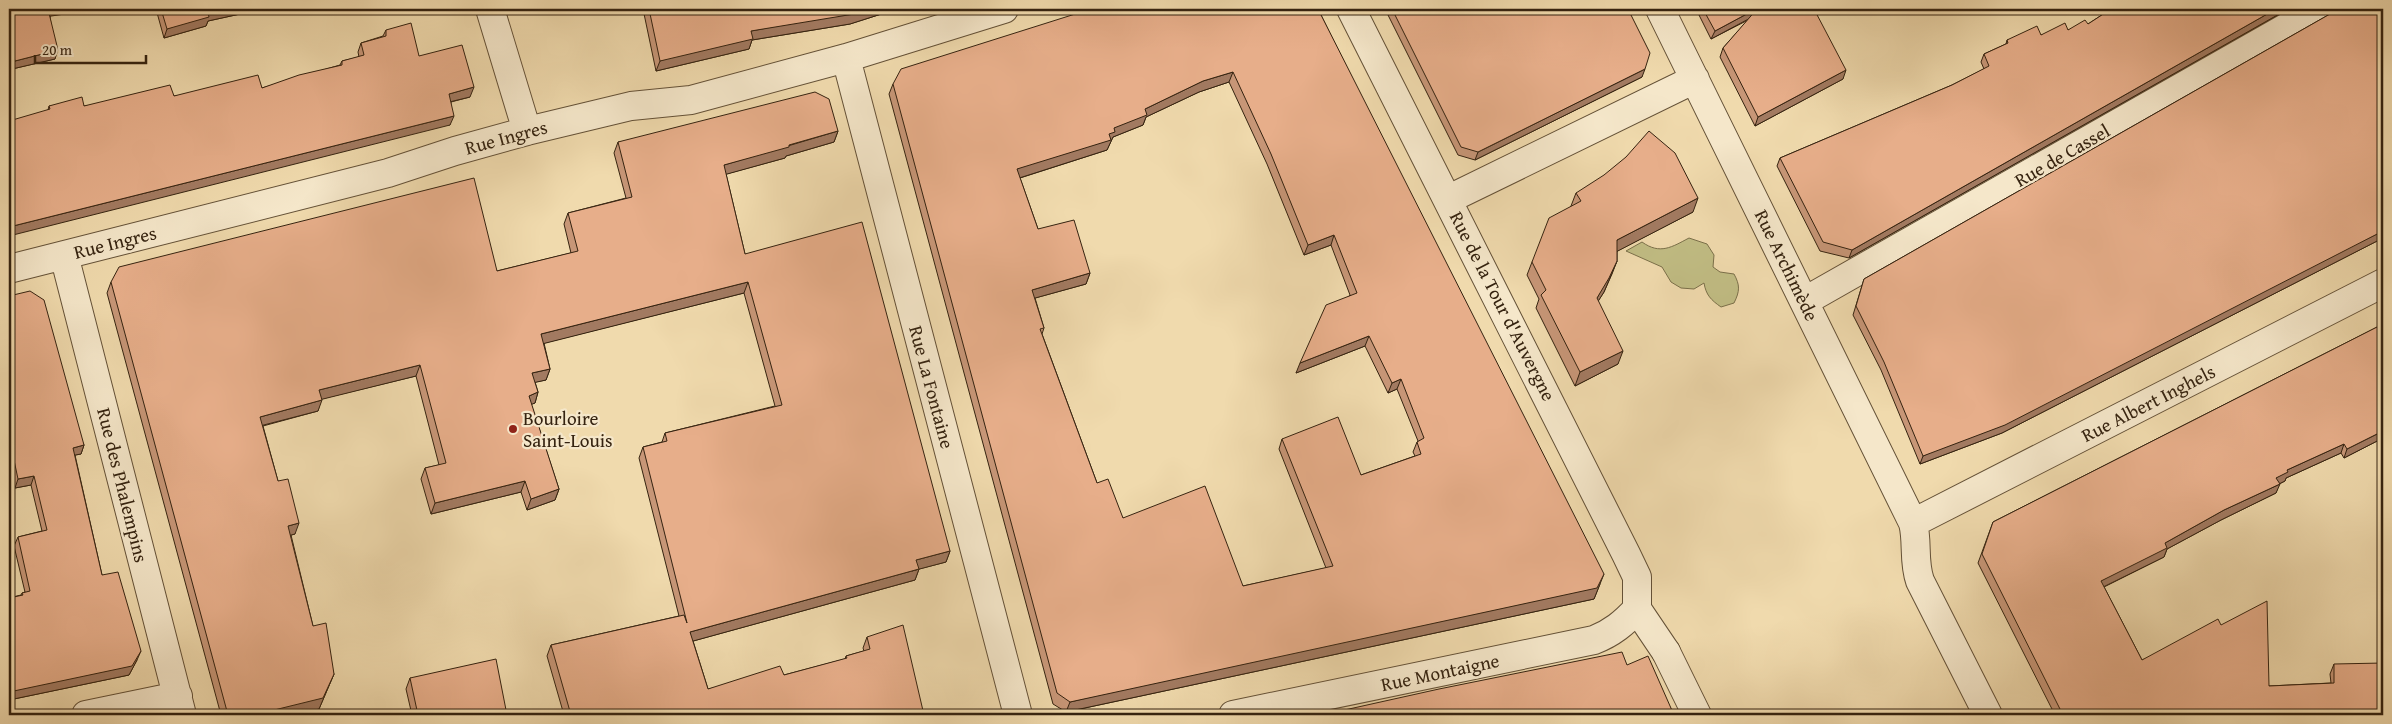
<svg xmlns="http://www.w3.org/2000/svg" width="2392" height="724" viewBox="0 0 2392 724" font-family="'Gentium Book Plus',serif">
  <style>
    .green { fill: #c1bd84; stroke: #7b704a }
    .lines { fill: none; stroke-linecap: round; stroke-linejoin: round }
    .pedestrian-casing { stroke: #645137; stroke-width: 30 }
    .minor-casing { stroke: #645137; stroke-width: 30 }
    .pedestrian { stroke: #f5e7ca; stroke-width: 28 }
    .minor { stroke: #f5e7ca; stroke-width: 28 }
    .wall { fill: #c79677; stroke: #352310; fill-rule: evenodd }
    .shaded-wall { fill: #a27a61; stroke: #352310 }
    .building { fill: #e7ae8a; stroke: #352310; fill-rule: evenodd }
    .poi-dot { fill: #8f2418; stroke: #f5e7ca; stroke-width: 2 }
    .labels { text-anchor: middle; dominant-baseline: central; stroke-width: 4.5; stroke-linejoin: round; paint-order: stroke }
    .street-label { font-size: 19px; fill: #352310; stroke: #f5e7ca }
    .poi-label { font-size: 19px; fill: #352310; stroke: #f5e7ca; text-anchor: start }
  </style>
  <rect width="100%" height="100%" fill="#f0daad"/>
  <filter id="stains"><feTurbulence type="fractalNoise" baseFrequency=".004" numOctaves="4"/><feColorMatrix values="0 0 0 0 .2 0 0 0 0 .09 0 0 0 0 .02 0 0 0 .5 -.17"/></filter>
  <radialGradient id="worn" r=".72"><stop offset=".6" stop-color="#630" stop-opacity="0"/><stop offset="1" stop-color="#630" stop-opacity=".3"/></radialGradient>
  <path class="green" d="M1689,238l18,6 7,11 -1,12 7,5 14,2c6,11 6,17 0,29l-13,4c-10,-7 -15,-12 -17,-24l-10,6 -13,-1 -10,-6 -9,-15 -36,-16 16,-9c18,13 30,5 47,-4z"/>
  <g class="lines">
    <g class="pedestrian-casing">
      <path id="pedestrian" d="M1637,609l29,43"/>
    </g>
    <g class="minor-casing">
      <path id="minor" d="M490,9l37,122
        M1660,9l253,514c5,19 0,38 7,58l68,134
        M846,58l172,657
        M1449,199l246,-120
        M64,255l118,460
        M9,269l379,-96 67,-22 72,-20 104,-25 60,-6 155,-42 158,-49
        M1805,301l514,-292
        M1913,523l470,-240
        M1666,652l31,63
        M86,715l92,-19
        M1233,715l361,-75c18,-7 30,-17 43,-31v-32l-11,-23 -275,-545"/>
    </g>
    <use href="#pedestrian" class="pedestrian"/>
    <use href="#minor" class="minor"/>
  </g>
  <path class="wall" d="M9,9l41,7 5,43 -43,10 -3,-11z
    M156,9h107l-55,12 -2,5 -42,12z
    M643,9h254l-47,15 -98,16 -3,9 -93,22z
    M1318,9l282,575 -6,15 -528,113 -13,-8 -164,-610 4,-10zM1229,82l38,82 37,91 27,-10 19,50 -54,78 69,-27 23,47 9,-4 21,52 -1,1 -4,10 2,4 -54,19 -79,-36 -3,10 47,119 -83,18 -120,-68 -26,-35 -55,-149 2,-6 -9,-30 51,-14 4,-11 -52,-44 -18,-51 87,-28 6,-13 30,-12 3,-8 53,-25z
    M1385,9h243l14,68 -167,83 -17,-5z
    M1696,9h118l29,70 -88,47 -35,-69 3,-9 25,-28 -37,19z
    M2111,9h177l-439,249 -29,-7 -43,-85 3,-8 172,-73 32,-16 -3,-7 3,-8 22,-10 1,-4 34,-5 27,-5 20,-6z
    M2334,9h49v229l-381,195 -82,31 -39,-94 -28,-55 11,-36 466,-265z
    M386,30l84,67 -19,5 -1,23 -402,-15 1,-4h35l90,-10 88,-8 78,-23 2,-4 17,-4 -1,-5 3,-9 22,-7z
    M838,131l-4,11 -48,14 -1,2 -59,16 19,80 205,297 -4,11 -27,7 -4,11 -222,61 15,48 76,-14 61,-16 1,-3 18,-5 -1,-3 4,-11 57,78h-360l-17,-59 4,-11 128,-29 -40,-158 4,-11 19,-5 3,-9 110,-27 -31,-113 -200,50 6,26 -4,11 -11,2 3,10 -3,11 -4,1 28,85 -4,11 -28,10 -6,-18 -90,22 -10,-35 4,-11 14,-3 -23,-89 -95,23 -3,12 -55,15 15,55 17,53 -4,1 22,91 21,48 -15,35 -25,6h-73l-114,-422 4,-11 386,-11 74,-18 -7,-29 4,-11 58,-15 -12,-45 4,-11z
    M1576,193l117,19 -76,39v10l-5,13 -8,18 -6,9 20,63 -43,22 -39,-78 3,-9 -12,-24 5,-13 39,-56z
    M9,296l75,149 -3,9 -6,1 27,120 35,85 -8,15 -120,25v-102l12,-3 1,-2 3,-1 -11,-46 4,-9 24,-6 -11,-46 -16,3 -4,-19z
    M2383,324v114l-39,20 -3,-5 -55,25 -1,3 -6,3 -3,9 -55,27 -54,29 -3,8 -60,30 38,73 79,-35 48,61 62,-3 -1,-9 4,-10 49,51h-328l-77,-152 15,-41z
    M410,678l97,37h-95l-6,-26z"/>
  <path class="shaded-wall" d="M48,9h49l-52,8z
    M228,9h35l-55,12 -2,5 -42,12 3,-9 41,-16z
    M869,9h28l-47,15 -98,16 -3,9 -93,22 4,-10 91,-30z
    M1756,9h2l-2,6 -45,24 4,-8z
    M2276,9h12l-439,249 3,-8z
    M58,50l-3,9 -43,10 3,-8z
    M1645,69l-3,8 -167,83 3,-8z
    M1846,70l-3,9 -88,47 3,-9z
    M1233,72l-4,10 -30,10 -53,25 -3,8 -30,12 -6,13 -94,30 4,-11 97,-41 31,-19 58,-28z
    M474,87l-4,10 -25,6 4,-9z
    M454,116l-4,9 -441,111v-9z
    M838,131l-4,11 -48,14 -1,2 -65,18 4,-11z
    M1698,198l-5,14 -81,42 5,-14z
    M2383,231v7l-381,195 -82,31 3,-8z
    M1334,235l-3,10 -27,10 4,-10z
    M1617,261l-13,31 -12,19 5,-13z
    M1090,273l-4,11 -58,16 4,-10z
    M748,282l-4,11 -206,52 3,-11z
    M1369,336l-4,10 -69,27 4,-10z
    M1623,351l-5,13 -43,22 5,-14z
    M420,365l-4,11 -101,25 4,-11z
    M550,369l-4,11 -18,4 4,-11z
    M1401,379l-4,10 -9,4 4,-10z
    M538,392l-3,11 -10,4 4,-11z
    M322,400l-4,11 -62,16 4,-10z
    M2383,431v7l-39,20 3,-9z
    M2344,444l-3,9 -55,25 -1,3 -12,6 3,-9 11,-8z
    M84,445l-3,9 -11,2 3,-8z
    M14,460l-3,9 -2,1v-8z
    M34,476l-3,9 -16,3 3,-9z
    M525,481l-4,11 -90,22 4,-11z
    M2280,484l-4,9 -55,27 -54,29 -3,8 -67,33 4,-9 64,-38 59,-33z
    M559,489l-4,11 -28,10 4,-11z
    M299,523l-4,11 -11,3 4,-11z
    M950,551l-4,11 -34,9 4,-11z
    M919,569l-4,11 -229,63 4,-11z
    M1604,574l-10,25 -528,113 4,-10z
    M141,651l-4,9 -8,15 -120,25v-8z
    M334,674l-15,35 -25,6h-33l1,-2z"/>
  <path class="building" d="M9,9h39l10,41 -43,11 -4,-15h-2z
    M161,9h67l-20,4 1,4 -42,12z
    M649,9h220l-15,5 -103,17 2,8 -93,22z
    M1091,9h227l286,565 -7,14 -527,114 -13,-9 -164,-609 8,-15zM1233,72l38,82 37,91 26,-10 23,58 -31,12 -26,58 69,-27 23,47 9,-4 23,59 -7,4 4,12 -60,21 -23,-58 -56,22 51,127 -90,20 -38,-100 -82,32 -15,-39 -11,4 -57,-154 4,-1 -12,-38 58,-17 -16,-53 -36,9 -21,-60 94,-29 -2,-6 6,-2 -1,-4 33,-13 -2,-6 58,-28z
    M1392,9h236l22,44 -5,16 -167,83 -17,-5z
    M1703,9h53l-41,22z
    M1757,9h57l32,61 -88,47 -35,-69z
    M2111,9h165l-424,241 -29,-8 -43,-84 172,-73 37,-19 -5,-12 24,-11 -1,-3 30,-14 4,9 24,-12 3,7 17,-10 3,4z
    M2335,9h48v222l-378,194 -82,31 -39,-94 -28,-56 8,-27 466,-265z
    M411,23l8,33 43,-11 12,42 -25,7 5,22 -445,111v-106l41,-12 -1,-3 33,-9 2,9 86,-21 4,11 84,-21 4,13 37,-13 43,-10v-4l22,-6 -3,-12 25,-7v-6z
    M815,92l14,7 9,32 -49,14v2l-65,18 21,89 117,-32 88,329 -34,9 3,9 -229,63 18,57 72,-23 4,9 63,-17 -1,-2 24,-7 -3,-12 36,-12 21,90h-353l-20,-70 133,-30 3,8 -44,-176 24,-6 -2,-8 117,-28 -34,-123 -207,52 9,35 -18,4 6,19 -9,4 30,93 -28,10 -6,-18 -90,22 -10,-35 21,-5 -26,-98 -101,25 3,10 -62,17 18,64 10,-2 11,44 -11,3 25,100 13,-3 8,51 -11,24 -61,15v2h-34l-117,-433 8,-15 355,-89 23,93 81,-20 -10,-38 64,-16 -14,-55z
    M1649,131l26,22 23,45 -81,42v21l-8,17 -12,20 26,53 -43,21 -39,-77 5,-5 -14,-28 17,-44 32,-17 -5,-8 28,-18 22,-18z
    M30,291l14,9 40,145 -11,3 29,127 16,-3 23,79 -9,15 -123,26v-94l14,-3 -1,-2 8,-2 -12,-54 29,-7 -13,-54 -16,3 -4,-19 -5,2v-166z
    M2383,324v107l-36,18 -3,-5 -57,26 1,2 -12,6 4,6 -56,26 -59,33 2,5 -66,33 41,79 76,-41 3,6 46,-24 2,85 65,-3v-19l49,-1v52h-320l-81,-161 11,-32z
    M1622,652l5,13 21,-9 26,59h-352l117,-26z
    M496,659l11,56h-89l-8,-37z"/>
  <circle class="poi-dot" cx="513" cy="429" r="5"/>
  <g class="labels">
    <g class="street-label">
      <text transform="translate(506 137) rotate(-15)">Rue Ingres</text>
      <text transform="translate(2062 155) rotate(-30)">Rue de Cassel</text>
      <text transform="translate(115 242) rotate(-14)">Rue Ingres</text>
      <text transform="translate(1787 265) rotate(64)">Rue Archimède</text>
      <text transform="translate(1503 306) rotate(63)">Rue de la Tour d'Auvergne</text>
      <text transform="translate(932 387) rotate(75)">Rue La Fontaine</text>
      <text transform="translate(2148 403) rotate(-27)">Rue Albert Inghels</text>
      <text transform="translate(123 485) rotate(76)">Rue des Phalempins</text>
      <text transform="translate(1440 672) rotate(-12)">Rue Montaigne</text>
    </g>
    <g class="poi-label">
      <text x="523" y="418">Bourloire<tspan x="523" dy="22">Saint-Louis</tspan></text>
    </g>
  </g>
  <rect width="2392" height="724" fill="none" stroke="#f0daad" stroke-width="30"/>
  <rect x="10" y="10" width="2372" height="704" fill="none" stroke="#352310" stroke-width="2.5"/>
  <rect x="15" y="15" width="2362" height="694" fill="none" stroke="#352310"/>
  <path d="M35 55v8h111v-8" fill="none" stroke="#352310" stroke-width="2.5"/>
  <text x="42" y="55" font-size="15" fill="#352310" stroke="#f5e7ca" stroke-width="4" paint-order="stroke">20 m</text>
  <rect width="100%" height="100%" filter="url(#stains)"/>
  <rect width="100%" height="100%" fill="url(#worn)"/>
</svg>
